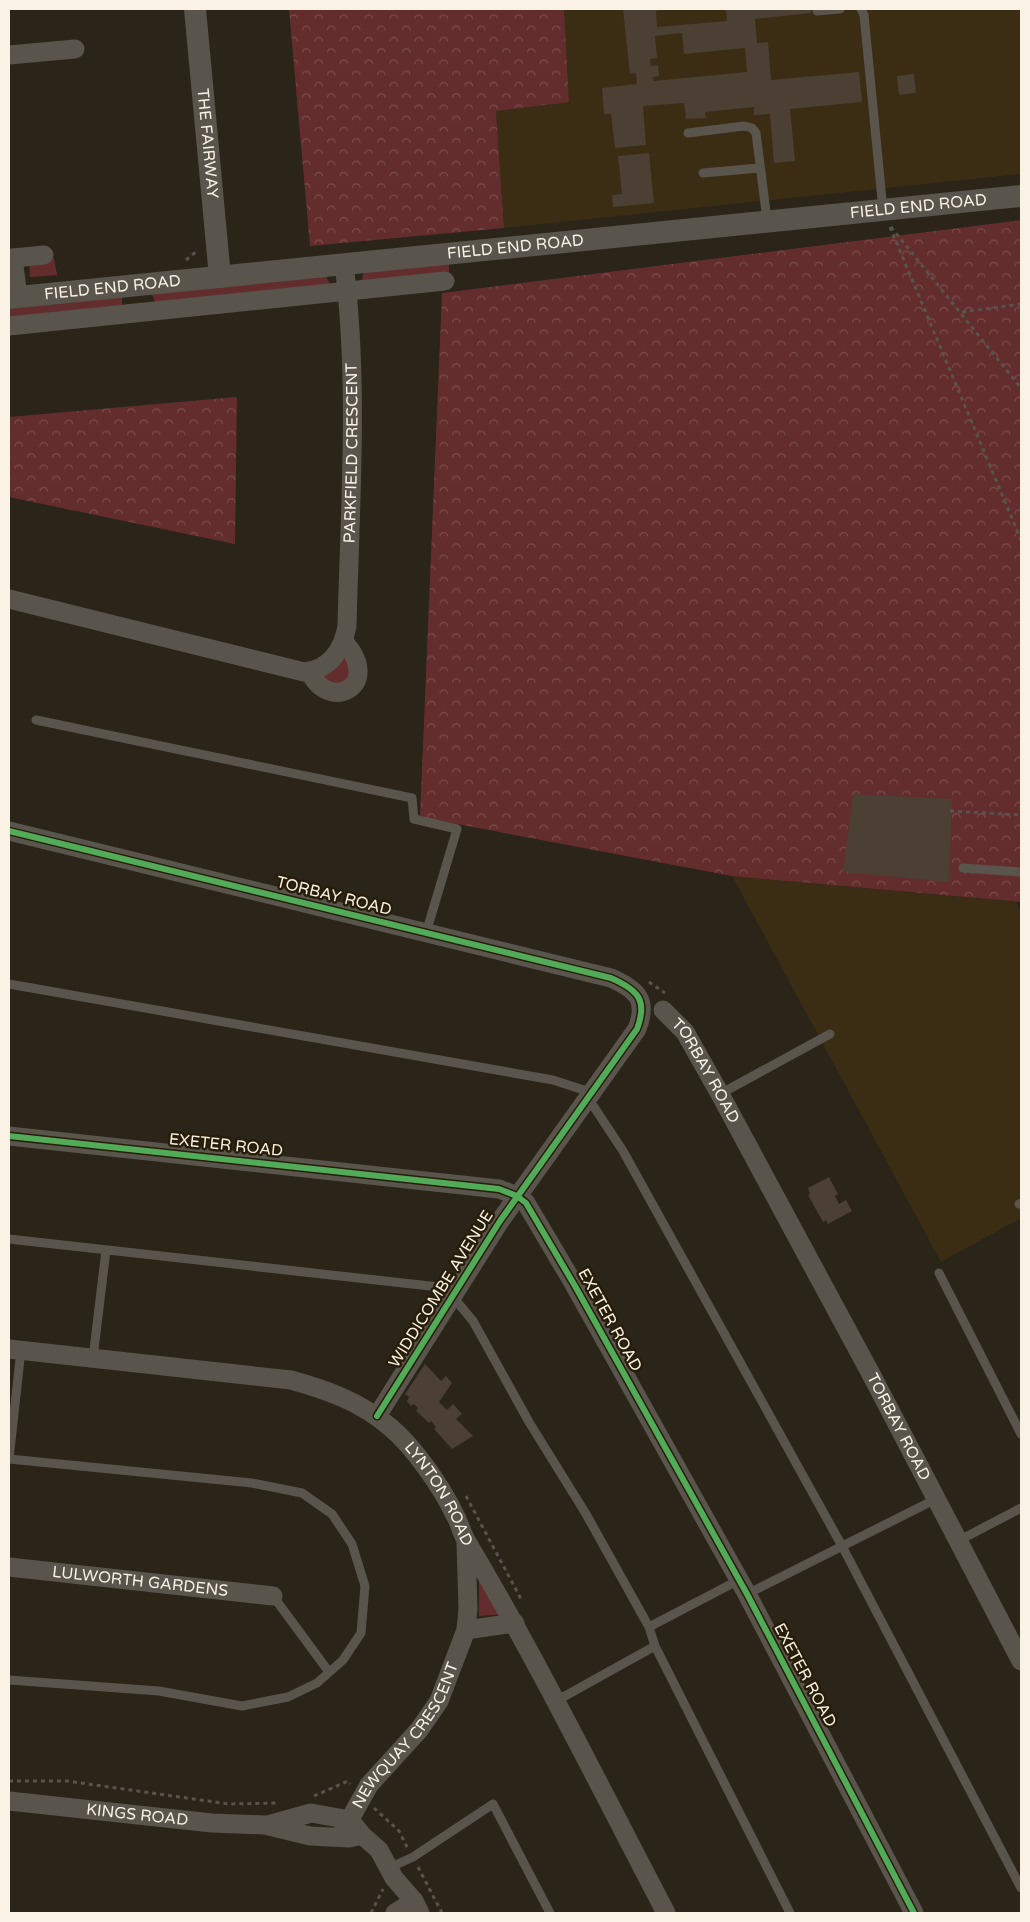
<svg xmlns="http://www.w3.org/2000/svg" width="1030" height="1922" viewBox="0 0 1030 1922" font-family="'Varela Round',sans-serif">
  <style>
    .built { fill: #3a2d13 }
    .grass { fill: #642d2d }
    .park { fill: url(#park-crowns) }
    .building { fill: #4c3f33; fill-rule: evenodd }
    .lines { fill: none; stroke-linecap: round; stroke-linejoin: round }
    .path { stroke: #58544c; stroke-width: 3; stroke-dasharray: 4 4; stroke-linecap: butt }
    .service { stroke: #59554c; stroke-width: 9 }
    .minor { stroke: #59554c; stroke-width: 19 }
    .tertiary { stroke: #59554c; stroke-width: 22 }
    .cycleway-casing { stroke: #271d09; stroke-width: 9 }
    .cycleway { stroke: #51ab58; stroke-width: 6 }
    .labels { text-anchor: middle; dominant-baseline: central; stroke-width: 5; stroke-linejoin: round; paint-order: stroke }
    .street-label { font-size: 16px; fill: #f9f2e5; stroke: #271d09 }
  </style>
  <defs>
    <pattern id="park-crowns" width="20" height="18" patternUnits="userSpaceOnUse" patternTransform="scale(1.25)"><rect width="20" height="18" fill="#642d2d"/><path d="M2 6a3 3 0 1 1 6 0M12 15a3 3 0 1 1 6 0" fill="none" stroke="#7b4c4b"/></pattern>
  </defs>
  <rect width="100%" height="100%" fill="#2a2419"/>
  <path class="built" d="M564,9h457v165l-517,54 -8,-117 73,-10z
    M732,876l284,26 5,9v307l-80,44z"/>
  <path class="grass" d="M54,258l3,17 -27,2 -1,-16z
    M449,263v9l-88,10 3,-10z
    M325,275l5,9 -175,18 -3,-8z
    M122,297v8l-113,12v-8z
    M346,653l9,16 -12,18 -24,-9z
    M479,1575l27,39 -27,2z"/>
  <path class="park" d="M289,9h275l5,93 -73,9 8,117 -194,18z
    M1021,220v682l-289,-26 -312,-59 22,-524z
    M237,397l-2,147 -226,-47v-80z"/>
  <path class="building" d="M623,9h41l-8,2 1,16 70,-6 -1,-12h85v4l-56,6 2,24 11,-1 3,38 88,-8 3,30 -72,7 5,52 -21,2 -4,-49 -16,1v-8l-49,5 1,6 -20,1 -2,-16 -41,3 3,39 -31,3 -4,-34h-7l-2,-26 35,-4 -1,-11 -6,1zM682,33l2,21 61,-6 2,24 -93,9 -1,-4 6,-1 -1,-11 -7,1 -1,-7 7,-1 -2,-22z
    M914,74l2,19 -17,2 -2,-19z
    M649,153l5,50 -41,4 -1,-12 10,-1 -4,-38z
    M853,794l99,5 -3,83 -106,-10z
    M829,1177l9,17 -3,2 4,8 7,-4 6,11 -24,13 -2,-4 -3,2 -15,-27 2,-1 -2,-6z
    M425,1364l16,17 5,-5 6,7 -13,19 8,8 6,-6 9,10 -6,5 17,17 -21,13 -18,-20 2,-2 -5,-6 -2,2 -13,-12 2,-3 -4,-4 -3,2 -4,-5 2,-4 -4,-3z"/>
  <g class="lines">
    <path class="path" d="M890,227l131,313
      M891,227l130,161
      M186,260l12,-10
      M962,312l59,-8
      M950,811l71,4
      M649,982l16,11
      M466,1496l55,103
      M9,1781h58l162,23 50,-1
      M314,1796l34,-15 2,3
      M374,1808l25,23 9,18
      M418,1867l24,46
      M371,1913l12,-24"/>
    <path class="service" d="M861,9l3,6 19,195
      M817,11l23,-2
      M688,133l56,-7 8,2 4,5 11,87
      M703,173l56,-5
      M36,720l376,78 2,21 43,10 -31,104
      M963,868l58,4
      M9,984l544,96 37,12
      M720,1094l110,-60
      M586,1099l8,8 29,44 219,395 179,342
      M1019,1204l2,-1
      M9,1239l430,48 14,10 20,24 56,101 57,92 63,113 6,19 135,267
      M939,1273l82,161
      M93,1358l13,-108
      M9,1459l243,24 50,10 30,21 20,30 13,42 -4,47 -18,27 -26,23 -29,14 -46,9 -83,-15 -150,-11
      M9,1459l12,-109
      M958,1541l63,-33
      M747,1594l189,-95
      M273,1596l56,76
      M649,1627l90,-47
      M556,1701l99,-55
      M389,1868l24,-11 80,-53 57,109"/>
    <g class="minor">
      <path d="M9,55l66,-6"/>
      <path d="M13,258l31,-3"/>
      <path d="M9,259l4,-1 5,39"/>
      <path d="M9,326l436,-45"/>
      <path id="s1" d="M9,599l295,73c25,-2 39,-22 43,-46 3,-121 12,-242 -3,-362"/>
      <path d="M310,672c18,41 74,14 34,-30"/>
      <path d="M9,831l602,147c27,12 37,22 26,51l-137,192 -123,195"/>
      <path id="s2" d="M663,1010l22,22 35,62 152,282 149,285"/>
      <path d="M9,1136l490,53 18,7 9,7 49,83 172,308 167,319"/>
      <path id="s3" d="M9,1349l282,31c36,10 70,22 99,47 24,20 51,59 65,88 5,9 7,19 12,27 72,121 134,247 199,371"/>
      <path id="s4" d="M9,1567l264,29"/>
      <path d="M466,1630l49,-7"/>
      <path id="s5" d="M9,1801l203,22 53,2 45,11 39,2 13,-3"/>
      <path d="M268,1825l43,-12 39,7 12,15 17,15 15,28 20,23 6,12"/>
      <path id="s6" d="M340,1837l29,-52 50,-55 20,-29 27,-71 2,-22 -2,-64"/>
      <path d="M395,1913l19,-12"/>
    </g>
    <g class="tertiary">
      <path id="s7" d="M195,9l25,268"/>
      <path id="s8" d="M9,298l1012,-102"/>
    </g>
    <g class="cycleway-casing">
      <path id="cycleway" d="M9,831l602,147c27,12 37,22 26,51l-137,192 -123,195
        M9,1136l490,53 18,7 9,7 49,83 172,308 167,319"/>
    </g>
    <use href="#cycleway" class="cycleway"/>
  </g>
  <g class="labels">
    <g class="street-label">
      <text stroke="none"><textPath href="#s7" startOffset="135">THE FAIRWAY</textPath></text>
      <text stroke="none"><textPath href="#s8" startOffset="914">FIELD END ROAD</textPath></text>
      <text stroke="none"><textPath href="#s8" startOffset="509">FIELD END ROAD</textPath></text>
      <text stroke="none"><textPath href="#s8" startOffset="104">FIELD END ROAD</textPath></text>
      <text stroke="none"><textPath href="#s1" startOffset="545">PARKFIELD CRESCENT</textPath></text>
      <text transform="translate(334 896) rotate(14)">TORBAY ROAD</text>
      <text stroke="none"><textPath href="#s2" startOffset="75">TORBAY ROAD</textPath></text>
      <text transform="translate(226 1145) rotate(6)">EXETER ROAD</text>
      <text transform="translate(441 1289) rotate(-58)">WIDDICOMBE AVENUE</text>
      <text transform="translate(610 1320) rotate(61)">EXETER ROAD</text>
      <text stroke="none"><textPath href="#s2" startOffset="480">TORBAY ROAD</textPath></text>
      <text stroke="none"><textPath href="#s3" startOffset="478">LYNTON ROAD</textPath></text>
      <text stroke="none"><textPath href="#s4" startOffset="132">LULWORTH GARDENS</textPath></text>
      <text transform="translate(805 1675) rotate(62)">EXETER ROAD</text>
      <text stroke="none"><textPath href="#s6" startOffset="122">NEWQUAY CRESCENT</textPath></text>
      <text stroke="none"><textPath href="#s5" startOffset="129">KINGS ROAD</textPath></text>
    </g>
  </g>
  <rect width="1030" height="1922" fill="none" stroke="#f9f2e5" stroke-width="20"/>
</svg>
